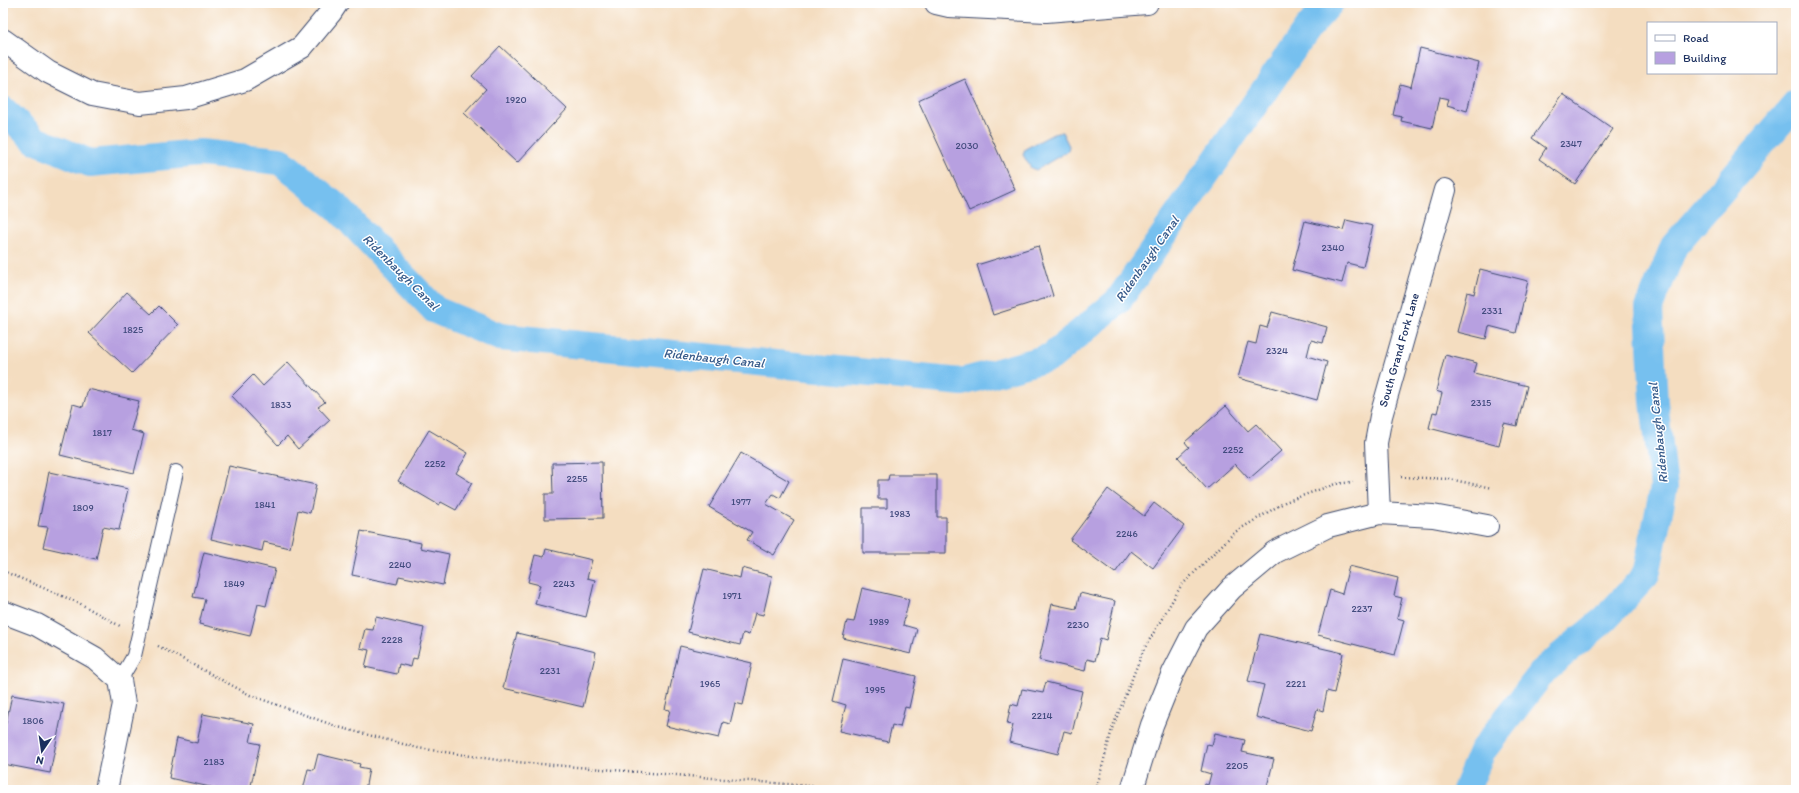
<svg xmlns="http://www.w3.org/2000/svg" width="1799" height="793" viewBox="0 0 1799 793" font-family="Itim,sans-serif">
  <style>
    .water { fill: #76c0ef; stroke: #4878a6 }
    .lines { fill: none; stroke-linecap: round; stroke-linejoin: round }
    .canal { stroke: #76c0ef; stroke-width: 28 }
    .building { fill: #b7a0e0 }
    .lane-casing { stroke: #3c496d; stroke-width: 16 }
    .street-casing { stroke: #3c496d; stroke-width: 24 }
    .path { stroke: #3c496d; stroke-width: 2.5; stroke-dasharray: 1 3; stroke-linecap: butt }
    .lane { stroke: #fff; stroke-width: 14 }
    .street { stroke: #fff; stroke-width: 22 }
    .labels { text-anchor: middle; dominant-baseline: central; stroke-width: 3; stroke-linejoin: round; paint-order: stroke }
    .number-label { font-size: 10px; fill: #424b7e }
    .street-label { font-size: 12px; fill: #1b2f5e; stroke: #fff }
    .water-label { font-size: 13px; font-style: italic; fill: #365a8a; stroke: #fff }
  </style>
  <rect width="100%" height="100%" fill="#fff"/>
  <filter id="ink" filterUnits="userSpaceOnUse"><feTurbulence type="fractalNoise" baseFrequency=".025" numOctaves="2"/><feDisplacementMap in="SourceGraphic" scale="8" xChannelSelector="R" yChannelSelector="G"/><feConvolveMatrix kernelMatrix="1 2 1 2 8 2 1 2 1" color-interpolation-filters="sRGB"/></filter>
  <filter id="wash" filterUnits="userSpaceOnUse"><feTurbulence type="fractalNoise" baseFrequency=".012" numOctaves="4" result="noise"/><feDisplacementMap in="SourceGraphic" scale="16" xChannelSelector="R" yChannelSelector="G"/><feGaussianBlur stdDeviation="0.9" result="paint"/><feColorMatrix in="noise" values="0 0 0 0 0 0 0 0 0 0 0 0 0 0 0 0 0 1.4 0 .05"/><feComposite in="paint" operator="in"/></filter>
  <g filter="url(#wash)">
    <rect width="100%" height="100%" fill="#f4ddc0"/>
    <path class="water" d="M1057,132h5l7,14 -1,5 -32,19 -5,-2 -8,-13 2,-6z"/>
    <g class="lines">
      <path class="canal" d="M3,110l32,30 55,23 110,-10 80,8 58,47 97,102 65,27 462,45 89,-25 67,-56 189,-272 23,-26
        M1466,790l16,-39 63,-82 60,-50 41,-44 18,-88 -10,-85 -5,-94 25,-62 122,-142"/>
    </g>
    <g id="blocks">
      <path class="building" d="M500,46l67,63 -50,54 -53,-50 22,-24 -14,-13z
        M1420,48l59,15 -12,48 -20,-6 2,-6 -10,-2 -7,31 -31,-7 1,-4 -9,-2 7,-31 11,3z
        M965,79l50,111 -46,21 -51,-111z
        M1563,94l50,35 -38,55 -36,-25 7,-11 -14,-10z
        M1346,220l27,6 -10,41 -16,-4 -5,20 -50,-13 13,-49 38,9z
        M1038,246l15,50 -60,19 -16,-50z
        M1480,269l48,12 -12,52 -27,-7 -3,13 -29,-7 10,-40 7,2z
        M127,292l24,22 8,-8 19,19 -46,48 -43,-40z
        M1272,312l55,15 -4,16 -12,-3 -4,16 20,6 -10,38 -79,-22 10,-36 8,2 4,-18 7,2z
        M1445,355l32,8 -3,10 53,13 -10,40 -13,-3 -5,23 -70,-18 4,-16 4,1 5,-20 -6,-2z
        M288,362l37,40 -7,5 12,13 -32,29 -11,-13 -9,9 -46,-49 21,-21 10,11z
        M88,389l51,12 -8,29 13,4 -10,39 -74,-18 13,-51 10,3z
        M1226,406l22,25 8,-7 25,27 -32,28 -14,-15 -28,25 -29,-32 11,-10 -4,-5z
        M429,430l39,23 -12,20 16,10 -16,27 -15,-8 -2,3 -41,-24z
        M741,453l48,28 -9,17 -7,-4 -7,10 28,16 -20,35 -27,-15 5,-8 -43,-25z
        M602,462l1,56 -58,1v-25h8l-1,-31z
        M229,466l87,19 -6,28 -12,-3 -8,38 -26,-6 -2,9 -51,-12z
        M49,472l79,17 -9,41 -16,-3 -7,32 -53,-12 5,-20 -10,-1z
        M889,475h48v42h9v36h-83v-45h24v-9h-9v-19h10z
        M1108,489l36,27 10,-13 30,23 -31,42 -22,-17 -16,22 -45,-33z
        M361,531l60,12 -1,5 29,6 -6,31 -44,-9 -2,8 -45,-9z
        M546,549l46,11 -5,18 8,2 -9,37 -51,-13 5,-19 -12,-3 7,-27 9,2z
        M204,552l71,17 -9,37 -8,-2 -8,32 -51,-12 6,-25 -12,-2z
        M1349,566l49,12 -4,18 8,2 -5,20 7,2 -9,35 -77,-20 12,-45 12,4z
        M742,568l30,8 -9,39 -8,-2 -6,22 -6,-2 -3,12 -52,-13 16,-63 36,9z
        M862,588l47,11 -6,26 14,4 -6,25 -68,-16 4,-17 7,1z
        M1080,593l35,8 -9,39 -6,-2 -5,23 -8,-2 -2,12 -46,-11 13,-56 24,5z
        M376,617l48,11 -7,31 -4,-1 -2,9 -12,-3 -2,10 -32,-7 4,-17 -9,-2 5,-19 8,1z
        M517,633l79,19 -13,55 -80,-19z
        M1260,634l83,19 -9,40 -7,-2 -4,20 -6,-2 -6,22 -55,-14 8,-32 -16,-4z
        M680,646l72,17 -9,42 -8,-2 -5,21 -7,-2 -4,16 -53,-12 4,-16 -5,-1z
        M843,659l73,17 -7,32 -4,-1 -5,20 -8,-2 -4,17 -49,-11 7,-26 -13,-4z
        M1046,682l36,9 -10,42 -8,-2 -6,23 -49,-12 4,-17 -6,-1 4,-20 7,2 4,-17 21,4z
        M12,695l52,9 -14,69 -47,-9v-27z
        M203,714l51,10 -4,18 10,2 -10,46h-26l-55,-12 8,-40 20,5z
        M1215,733l30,7 -3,12 32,7 -8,31h-63l2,-6 3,1 3,-11 -10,-3 6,-27 5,1z
        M318,754l42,10 -1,3 10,2 -4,21h-62l5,-21 6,1z"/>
    </g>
  </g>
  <g filter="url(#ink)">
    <use href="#blocks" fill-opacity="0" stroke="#3c496d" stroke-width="1"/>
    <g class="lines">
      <g class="lane-casing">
        <path id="lane" d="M120,680l14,-24 42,-184"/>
      </g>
      <g class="street-casing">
        <path id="street" d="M936,3l13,3 97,5 101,-8
          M3,40l45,32 44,22 48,9 46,-5 59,-18 57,-33 29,-35 6,-9
          M1379,513l-3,-70 5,-27 64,-226
          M3,612l34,13 58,33 25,22 4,24 -18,86
          M1132,790l20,-65 21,-52 23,-45 36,-40 43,-36 53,-26 51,-13 54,3 54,10"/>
      </g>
      <path class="path" d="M1401,477l48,2 43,9
        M3,571l76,32 41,23
        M158,646l92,49 88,32 80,21 86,13 356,29
        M1096,790l16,-61 31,-78 38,-65 54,-54 50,-30 50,-18 18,-2"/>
      <use href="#lane" class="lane"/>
      <use href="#street" class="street"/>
    </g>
  </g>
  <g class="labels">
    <g class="number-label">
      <text x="516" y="99">1920</text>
      <text x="1571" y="143">2347</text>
      <text x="967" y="145">2030</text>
      <text x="1333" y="247">2340</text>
      <text x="1492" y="310">2331</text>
      <text x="133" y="329">1825</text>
      <text x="1277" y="350">2324</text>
      <text x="1481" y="402">2315</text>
      <text x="281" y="404">1833</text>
      <text x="102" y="432">1817</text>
      <text x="1233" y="449">2252</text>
      <text x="435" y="463">2252</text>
      <text x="577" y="478">2255</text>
      <text x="741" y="501">1977</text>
      <text x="265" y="504">1841</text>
      <text x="83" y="507">1809</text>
      <text x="900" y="513">1983</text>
      <text x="1127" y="533">2246</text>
      <text x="400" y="564">2240</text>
      <text x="234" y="583">1849</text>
      <text x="564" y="583">2243</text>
      <text x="732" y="595">1971</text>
      <text x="1362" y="608">2237</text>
      <text x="879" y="621">1989</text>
      <text x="1078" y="624">2230</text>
      <text x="392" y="639">2228</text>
      <text x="550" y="670">2231</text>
      <text x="710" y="683">1965</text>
      <text x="1296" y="683">2221</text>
      <text x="875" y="689">1995</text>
      <text x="1042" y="715">2214</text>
      <text x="33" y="720">1806</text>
      <text x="214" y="761">2183</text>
      <text x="1237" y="765">2205</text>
    </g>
    <g class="street-label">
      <text transform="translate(1399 350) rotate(-74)">South Grand Fork Lane</text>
    </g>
    <g class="water-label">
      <text transform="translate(1147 259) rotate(-55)">Ridenbaugh Canal</text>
      <text transform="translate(401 272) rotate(45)">Ridenbaugh Canal</text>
      <text transform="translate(714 358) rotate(6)">Ridenbaugh Canal</text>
      <text transform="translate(1658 433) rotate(-96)">Ridenbaugh Canal</text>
    </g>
  </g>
  <rect width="1799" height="793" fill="none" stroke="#fff" stroke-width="16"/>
  <rect x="1647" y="22" width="130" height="52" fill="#ffffff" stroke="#a4acbf"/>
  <rect x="1655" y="35" width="20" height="6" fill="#ffffff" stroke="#a4acbf"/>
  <text x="1683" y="42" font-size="12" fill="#1b2f5e">Road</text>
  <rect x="1655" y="52" width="20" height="12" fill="#b7a0e0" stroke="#a4acbf"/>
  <text x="1683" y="62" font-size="12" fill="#1b2f5e">Building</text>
  <g transform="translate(42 751) rotate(193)" stroke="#ffffff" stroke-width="3" paint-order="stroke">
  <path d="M0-3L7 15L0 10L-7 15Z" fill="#1b2f5e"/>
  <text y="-6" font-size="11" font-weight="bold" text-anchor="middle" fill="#1b2f5e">N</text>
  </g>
</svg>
